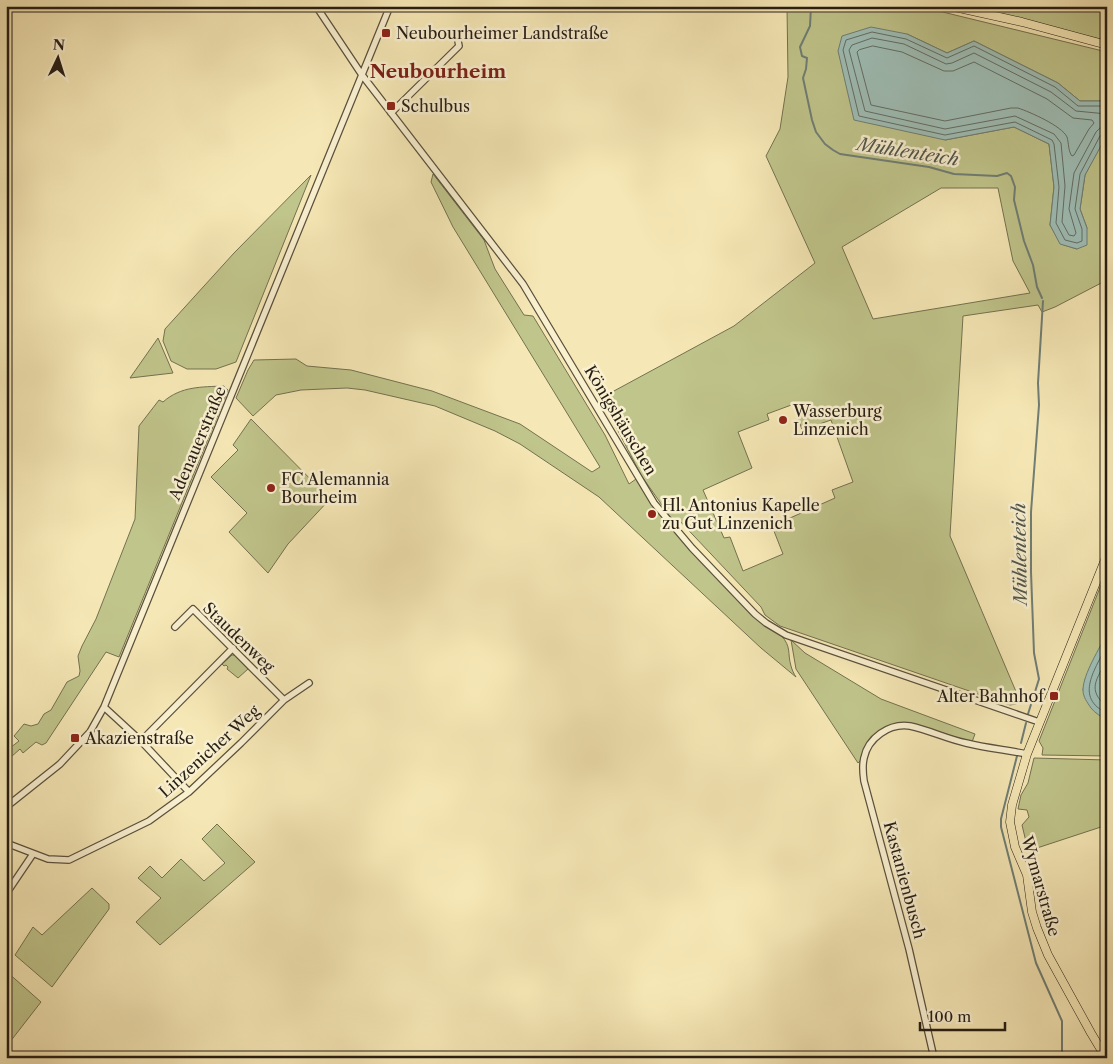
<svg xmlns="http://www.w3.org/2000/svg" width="1113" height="1064" viewBox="0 0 1113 1064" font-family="'Libre Caslon Text',serif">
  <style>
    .green { fill: #c0c58b; stroke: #737150; fill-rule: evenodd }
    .water { fill: #9fbfb7; stroke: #6f7e76 }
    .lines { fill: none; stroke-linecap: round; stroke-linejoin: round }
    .shore { stroke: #626e66; stroke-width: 1 }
    .stream { stroke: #6f7e76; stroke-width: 2 }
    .minor-casing { stroke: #5a503c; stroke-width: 8 }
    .major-casing { stroke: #261d14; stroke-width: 9 }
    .minor { stroke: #f9f0d0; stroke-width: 5.5 }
    .major { stroke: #f6e8b6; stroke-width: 8 }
    .poi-dot { fill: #8f2418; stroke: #f9f0d0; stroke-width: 2 }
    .labels { text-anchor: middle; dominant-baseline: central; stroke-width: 5; stroke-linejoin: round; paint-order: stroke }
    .poi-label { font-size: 16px; fill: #261d14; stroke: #f9f0d0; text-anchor: start }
    .street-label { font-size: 16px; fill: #261d14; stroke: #f9f0d0 }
    .water-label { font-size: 18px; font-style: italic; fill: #50564d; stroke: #f9f0d0 }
    .quarter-label { font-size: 19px; font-weight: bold; fill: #7a1f14; stroke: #f9f0d0 }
  </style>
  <rect width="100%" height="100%" fill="#f6e8b6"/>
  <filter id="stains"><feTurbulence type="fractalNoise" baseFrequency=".004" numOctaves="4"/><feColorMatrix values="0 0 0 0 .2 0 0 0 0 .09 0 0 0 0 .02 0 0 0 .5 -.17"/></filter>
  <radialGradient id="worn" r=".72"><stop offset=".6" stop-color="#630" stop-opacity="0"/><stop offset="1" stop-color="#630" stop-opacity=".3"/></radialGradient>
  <path class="green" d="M787,6h131l189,46v52l-4,-3h-23l-22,-18 -84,-42 -27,12 -40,-19 38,106 69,-13 35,17 5,43 -4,38 11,19 16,5 10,-21 -7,-19 5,-34 22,-42v147l-52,27 -13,5 -4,-7 -75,11 -13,220 70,165 -4,3 -6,1 -230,-79 -15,-11 -4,-8 -84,-89 -4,3 -32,-46 -40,-77 133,-72 81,-63 -49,-107 14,-27 8,-52zM941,188h57l15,73 17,32 -157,26 -31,-72zM794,404l8,26 29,-10 22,62 -21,8 3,8 -63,28 11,28 -40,17 -13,-34 -6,1 -21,-48 49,-22 -14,-36 31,-12 -2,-6z
    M966,6h141v35z
    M433,174l51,66 11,29 29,46 9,1 72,119 24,49 7,-5 25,36 26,31 94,89c11,13 6,17 10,31 1,4 3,8 5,11l-35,-29 -162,-151 -79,-53 -25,-13 -60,-25 -70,-16 -18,-2 -46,2 -25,5 -23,21 -17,-18 12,-28 6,-10 42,-1 11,7 44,4 81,21 88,33 72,48 8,-5 -147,-240 -22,-45z
    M311,175l-75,187 -20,7h-29l-16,-8 -8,-20 2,-12 69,-76z
    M158,338l15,35 -43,5z
    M224,386l4,4 -109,267 -13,-5 -60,91 -4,2 -6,-3 -13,11 -3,-4 -9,8 -3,-2 -2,1v-5l13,-10 -5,-5 10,-12 7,2 7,-2 6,-10 7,-4 16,-28 12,-6 1,-5 -2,-15 4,-10 14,-27 39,-100 4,-93 20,-26 4,2c18,-16 39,-15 61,-16z
    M251,419l79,80 -42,45 -20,29 -39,-41 18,-19 -36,-36 27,-27 -5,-5z
    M1107,570v63l-22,47 -2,10 19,27 5,2v37l-65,-1 1,-7 -4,-7z
    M791,640l14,13 76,46 94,35 -3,8 -56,-17 -33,4 -13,11 -5,8 -4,12 -3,3 -62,-94z
    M232,655h3l13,14 -10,9 -11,-9 1,-2 -2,-2 -2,1 -2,-2z
    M1034,758l73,2v65l-70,23 -1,-5 -9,3 -5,-21 7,-8 -2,-7 -9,-1 3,-14 7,-12z
    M217,824l38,38 -95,83 -24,-23 25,-24 -23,-20 12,-12 12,12 19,-19 23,22 21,-18 -23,-24z
    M92,888l17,16v5l-57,78 -37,-32 18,-28 9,8z
    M6,971l35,31 -35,45z"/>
  <path class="water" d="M871,27l36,7 40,19 27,-12 84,42 22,18h23l4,3v31l-22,40 -5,34 7,19v17l-10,4 -17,-5 -10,-19 4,-38 -5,-43 -35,-17 -69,13 -91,-20 -16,-69 4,-15z
    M1107,633v86c-6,-2 -12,-6 -16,-11 -4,-6 -8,-11 -8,-18 0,-16 17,-42 24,-57z"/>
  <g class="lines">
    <path class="shore" d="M873,46l29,6 42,19h9l21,-9 73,37 26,19 19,2 2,3 -5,6 -15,26 -2,1c-4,-5 -3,-12 -5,-19 -5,-11 -37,-25 -49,-29h-7l-66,13 -74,-16 -14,-53 2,-2z
      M1107,108l-7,-2h-22l-23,-19 -81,-41 -27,12 -41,-19 -34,-7 -26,8 -3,10 16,66 86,19 70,-13 37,18 2,4 5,43 -3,36 9,17 12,3 5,-2v-12l-7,-20 5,-35 20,-38 7,-2
      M1107,114l-31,-3 -25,-19 -77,-39 -22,10 -6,1 -42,-20 -32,-6 -20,7 -3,5 16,61 80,18 70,-13 39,18 7,9 4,43 -3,36 7,13 5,1 2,-3 -7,-24 5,-36 22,-41 4,-4 7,-1
      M1107,645c-11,23 -34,53 0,68
      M1107,659c-10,21 -21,30 0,48"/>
    <path class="stream" d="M811,6l-1,20 -10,21 2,9 5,2 -1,11 -3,9 9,42 4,12 9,12 8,6 7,4 89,13 25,7 43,2 10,-3 4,3 4,11 -1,13 10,41 9,24 4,22 5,11
      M1028,714l11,-35 -5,-26 -3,-81v-60l8,-107 -1,-22 5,-82
      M1021,743l5,-20
      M1017,756l-16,63v8l35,136 26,58v32l-3,5"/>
    <g class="minor-casing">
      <path id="minor" d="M316,6l46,69 161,209 131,219 38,45 63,66 11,9 20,12 253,87
        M391,113l68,-67 -1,-5
        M175,627l18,-18 91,91
        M104,707l37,34 48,51
        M141,741l92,-93
        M6,807l54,-43 30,-32 14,-25 286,-701
        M6,843l42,16 21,1 80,-39 40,-29 52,-49 43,-43 25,-17
        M6,894l27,-40
        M934,1058l-25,-109 -45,-168c-1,-7 -2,-15 0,-23 4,-20 25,-35 46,-32 19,4 37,13 56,17 20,5 41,7 61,11"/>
    </g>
    <g class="major-casing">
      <path id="major" d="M950,6l72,16 85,23
        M1106,1058l-15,-25 -43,-78 -11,-27 -5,-16 -5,-37 -12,-28 -5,-25 2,-17 15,-51 80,-199"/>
    </g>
    <use href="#minor" class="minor"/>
    <use href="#major" class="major"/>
  </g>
  <g class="poi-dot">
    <rect x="381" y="28" width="10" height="10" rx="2.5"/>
    <rect x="386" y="101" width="10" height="10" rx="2.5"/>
    <circle cx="783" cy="420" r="5"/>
    <circle cx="271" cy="488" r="5"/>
    <circle cx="652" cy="514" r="5"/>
    <rect x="1049" y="691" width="10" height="10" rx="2.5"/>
    <rect x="70" y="733" width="10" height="10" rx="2.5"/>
  </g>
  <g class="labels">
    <g class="poi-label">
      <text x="396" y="33">Neubourheimer Landstraße</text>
      <text x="401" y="106">Schulbus</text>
      <text x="793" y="411">Wasserburg<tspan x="793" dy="18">Linzenich</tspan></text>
      <text x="281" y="479">FC Alemannia<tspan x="281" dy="18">Bourheim</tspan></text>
      <text x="662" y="505">Hl. Antonius Kapelle<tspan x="662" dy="18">zu Gut Linzenich</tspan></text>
      <text x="1044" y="696" text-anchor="end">Alter Bahnhof</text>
      <text x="85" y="738">Akazienstraße</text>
    </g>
    <g class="street-label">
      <text transform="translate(621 420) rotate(59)">Königshäuschen</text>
      <text transform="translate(197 443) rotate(-67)">Adenauerstraße</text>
      <text transform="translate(239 637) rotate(44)">Staudenweg</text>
      <text transform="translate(209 751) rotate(-42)">Linzenicher Weg</text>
      <text transform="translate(905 880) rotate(75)">Kastanienbusch</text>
      <text transform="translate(1041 886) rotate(74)">Wymarstraße</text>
    </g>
    <g class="water-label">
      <text transform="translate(908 152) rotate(9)">Mühlenteich</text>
      <text transform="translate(1020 554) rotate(-91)">Mühlenteich</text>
    </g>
    <g class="quarter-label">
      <text x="438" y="71">Neubourheim</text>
    </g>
  </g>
  <rect width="1113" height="1064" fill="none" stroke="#f6e8b6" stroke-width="25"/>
  <rect x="8" y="8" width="1098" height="1049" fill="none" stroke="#261d14" stroke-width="2.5"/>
  <rect x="12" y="12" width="1088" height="1039" fill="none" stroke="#261d14"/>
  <g transform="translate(58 58) rotate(4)" stroke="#f9f0d0" stroke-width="4" paint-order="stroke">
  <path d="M0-4L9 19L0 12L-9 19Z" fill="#261d14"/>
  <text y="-8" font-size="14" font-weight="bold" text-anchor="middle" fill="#261d14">N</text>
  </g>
  <path d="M920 1022v8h85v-8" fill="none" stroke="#261d14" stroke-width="2.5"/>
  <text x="928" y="1022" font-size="15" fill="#261d14" stroke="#f9f0d0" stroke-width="4" paint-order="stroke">100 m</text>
  <rect width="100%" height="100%" filter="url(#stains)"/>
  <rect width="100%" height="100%" fill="url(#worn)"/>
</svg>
